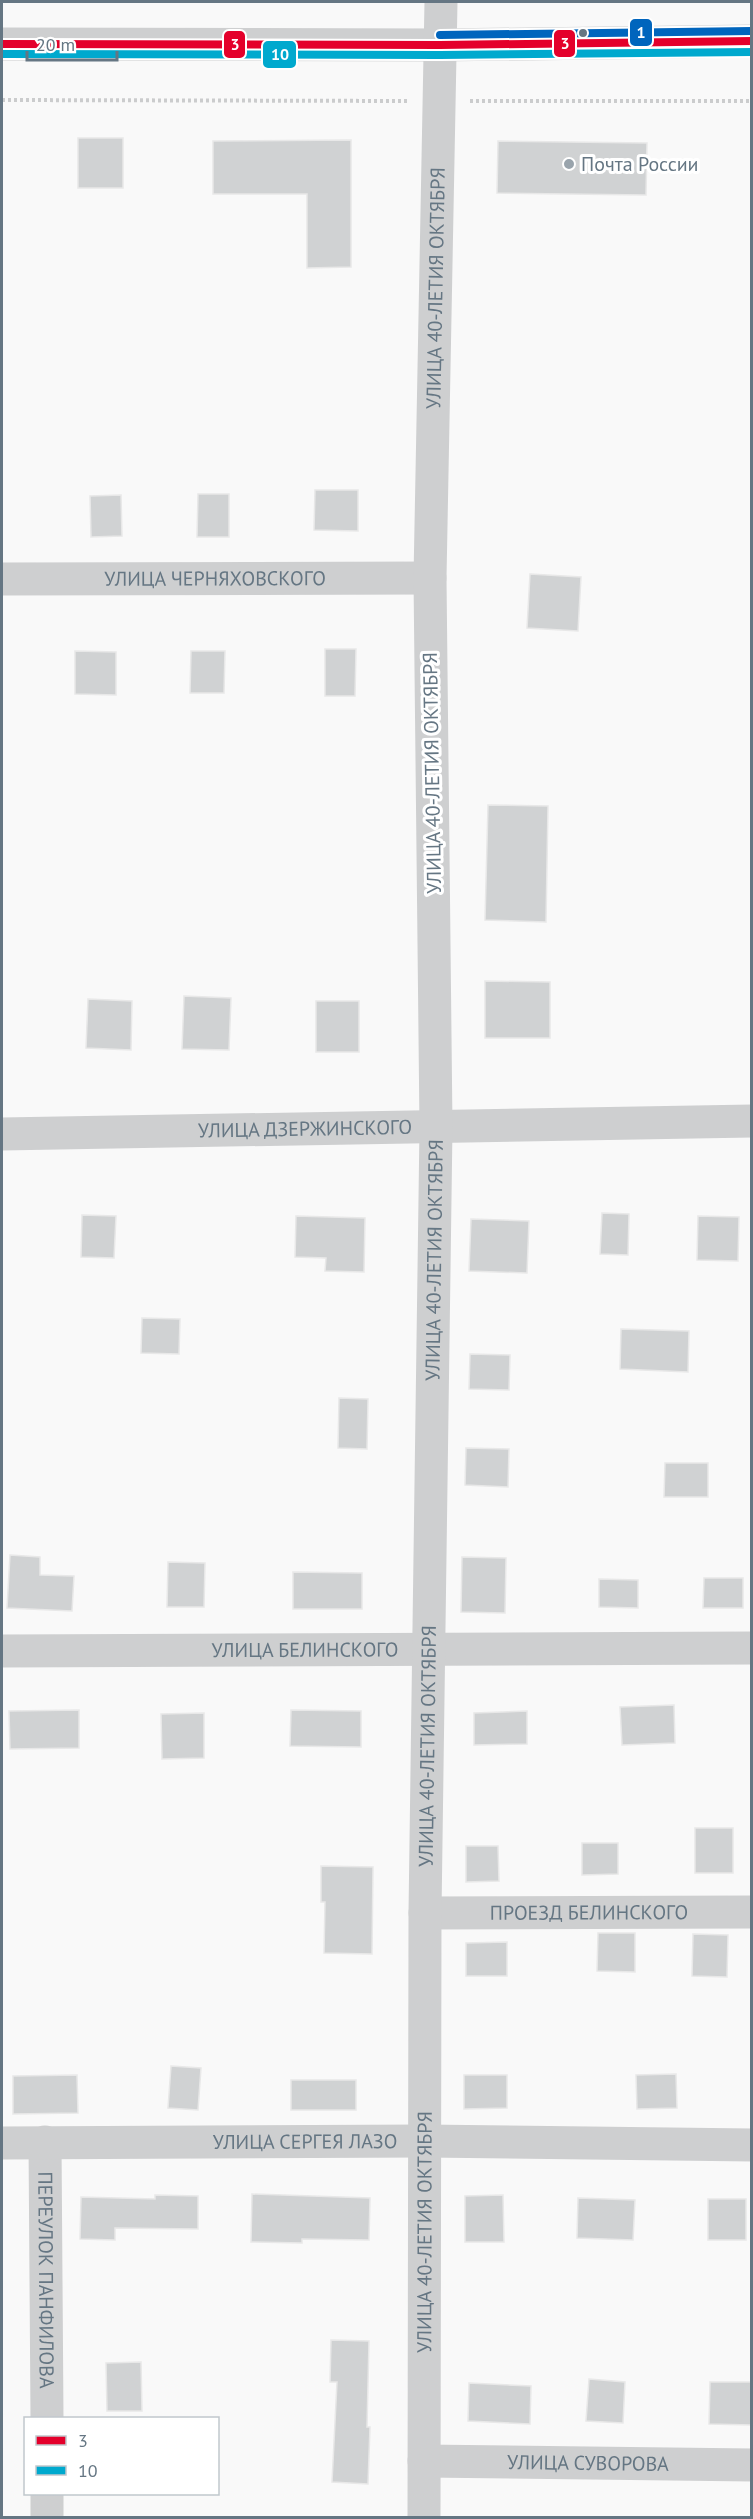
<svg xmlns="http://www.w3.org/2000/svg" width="753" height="2519" viewBox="0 0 753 2519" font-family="'PT Sans',sans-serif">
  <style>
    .building { fill: #d0d2d3; stroke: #e8e8e8; stroke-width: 1.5 }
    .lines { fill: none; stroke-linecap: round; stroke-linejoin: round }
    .path { stroke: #cbcccd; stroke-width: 4; stroke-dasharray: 3 3; stroke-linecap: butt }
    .minor { stroke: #cecfd0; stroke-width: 33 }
    .bus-1-casing { stroke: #fff; stroke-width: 12 }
    .bus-2-casing { stroke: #fff; stroke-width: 12 }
    .bus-3-casing { stroke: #fff; stroke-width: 12 }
    .bus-1 { stroke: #e4002b; stroke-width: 8 }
    .bus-2 { stroke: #00a9ce; stroke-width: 8 }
    .bus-3 { stroke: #0065bd; stroke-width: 8 }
    .bus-dot { fill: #657683; stroke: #fff; stroke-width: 2 }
    .poi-dot { fill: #99a4ac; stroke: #fff; stroke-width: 2 }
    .labels { text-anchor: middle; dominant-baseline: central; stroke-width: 6; stroke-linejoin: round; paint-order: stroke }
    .poi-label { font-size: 20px; fill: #657683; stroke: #fff; text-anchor: start }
    .street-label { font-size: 20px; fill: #657683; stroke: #fff }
    .line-badge { stroke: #fff; stroke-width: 2 }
    .badge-label { font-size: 16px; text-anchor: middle; font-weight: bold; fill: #fff }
  </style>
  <rect width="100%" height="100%" fill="#f9f9f9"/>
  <path class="building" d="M78,138h45v50h-45z
    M351,140v127l-44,1v-74h-94v-53z
    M498,141l149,2 -1,52 -149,-2z
    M315,490h43v41l-44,-1z
    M198,494h31v43h-32z
    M121,495l1,41 -31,1 -1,-41z
    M530,574l51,3 -3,54 -51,-3z
    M325,649h31l-1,47h-30z
    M75,651l41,1v43l-41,-1z
    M191,651h34l-1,42h-34z
    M488,805l60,1 -2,116 -61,-2z
    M485,981l65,1v56h-65z
    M184,996l47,2 -2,52 -47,-1z
    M88,999l44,2 -1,49 -45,-2z
    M316,1001h43v51h-43z
    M602,1213l27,1 -1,41 -28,-1z
    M82,1215l34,1 -2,42 -33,-1z
    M296,1216l69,2 -1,54 -39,-1 1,-13 -31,-1z
    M698,1216l41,1 -1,44 -41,-1z
    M471,1219l58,2 -2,52 -58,-2z
    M142,1318l38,1 -1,35 -38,-1z
    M621,1329l68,2 -1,41 -68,-3z
    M470,1354l40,1 -1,35 -40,-1z
    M339,1398l29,1 -1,50 -29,-1z
    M466,1448l43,1 -1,38 -43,-2z
    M665,1463h43v34h-44z
    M10,1555l30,2v18l34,1 -2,35 -65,-3z
    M462,1557l44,1 -1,55 -44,-1z
    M168,1562l37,1 -1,44h-37z
    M293,1572l69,1v36h-69z
    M704,1578h39v30h-40z
    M599,1579l39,1v28l-39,-1z
    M674,1705l1,38 -53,2 -2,-38z
    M79,1710v38l-69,1 -1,-38z
    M291,1710l70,1v36l-71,-1z
    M527,1711v33l-53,1v-32z
    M204,1713v45l-42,1 -1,-45z
    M695,1828h38v45h-38z
    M582,1843h36v31l-36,1z
    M466,1846h32l1,35 -33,1z
    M321,1866l52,1 -1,87 -48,-1 1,-51h-4z
    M598,1933h37v39l-38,-1z
    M693,1934l35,1 -1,42 -35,-1z
    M507,1942v34h-41v-33z
    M171,2066l30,2 -3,42 -30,-2z
    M676,2074l1,34 -40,1 -1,-34z
    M77,2075l1,38 -65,1v-38z
    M464,2075h43v33l-43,1z
    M291,2080h65v30h-65z
    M252,2194l118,4 -1,42 -67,-1v4l-51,-1z
    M155,2195l43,1v33l-83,-1v12l-35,-1 1,-42 74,2z
    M503,2195l1,47h-39v-46z
    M578,2198l57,2 -2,40 -56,-2z
    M708,2199h38v41h-38z
    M331,2340l38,1 -2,86h3l-2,57 -36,-2 5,-100h-7z
    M141,2362l1,49h-35l-1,-48z
    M589,2379l36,3 -2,41 -37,-2z
    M710,2382h42v43l-43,-1z
    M469,2383l62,3 -1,38 -62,-3z"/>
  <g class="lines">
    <path class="path" d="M2,100l407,1
      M470,101h282"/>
    <g class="minor">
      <path d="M2,44l438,1 312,-4"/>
      <path id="s1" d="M2,579l428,-1"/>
      <path id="s2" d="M2,1134l750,-13"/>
      <path id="s3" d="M2,1651l750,-3"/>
      <path id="s4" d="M425,1913l327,-1"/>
      <path id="s5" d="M45,2142l2,276"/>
      <path id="s6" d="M2,2143l423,-2 327,4"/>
      <path id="s7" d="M424,2461l328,4"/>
      <path d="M47,2494v24"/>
      <path id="s8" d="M424,2518l1,-605 11,-786 -6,-549 11,-576"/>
    </g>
    <g class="bus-1-casing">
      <path id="bus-1" d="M2,44l438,1 312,-4"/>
    </g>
    <g class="bus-2-casing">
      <path id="bus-2" d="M2,54l438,1 312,-3"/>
    </g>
    <g class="bus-3-casing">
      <path id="bus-3" d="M440,35l312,-4"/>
    </g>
    <use href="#bus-1" class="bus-1"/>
    <use href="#bus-2" class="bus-2"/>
    <use href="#bus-3" class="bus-3"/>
  </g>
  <circle class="bus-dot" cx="583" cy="33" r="5"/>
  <circle class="poi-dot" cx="569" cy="164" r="6"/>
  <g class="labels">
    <g class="poi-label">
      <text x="581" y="164">Почта России</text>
    </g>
    <g class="street-label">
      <text stroke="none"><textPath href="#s8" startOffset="2230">УЛИЦА 40-ЛЕТИЯ ОКТЯБРЯ</textPath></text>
      <text stroke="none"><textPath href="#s1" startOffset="213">УЛИЦА ЧЕРНЯХОВСКОГО</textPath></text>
      <text transform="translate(432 773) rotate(-91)">УЛИЦА 40-ЛЕТИЯ ОКТЯБРЯ</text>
      <text stroke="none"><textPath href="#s2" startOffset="303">УЛИЦА ДЗЕРЖИНСКОГО</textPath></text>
      <text stroke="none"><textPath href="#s8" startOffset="1258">УЛИЦА 40-ЛЕТИЯ ОКТЯБРЯ</textPath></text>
      <text stroke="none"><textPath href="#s3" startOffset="303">УЛИЦА БЕЛИНСКОГО</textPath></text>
      <text stroke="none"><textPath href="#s8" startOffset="772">УЛИЦА 40-ЛЕТИЯ ОКТЯБРЯ</textPath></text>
      <text stroke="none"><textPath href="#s4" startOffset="164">ПРОЕЗД БЕЛИНСКОГО</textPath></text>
      <text stroke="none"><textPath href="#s6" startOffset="303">УЛИЦА СЕРГЕЯ ЛАЗО</textPath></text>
      <text stroke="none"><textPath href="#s8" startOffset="286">УЛИЦА 40-ЛЕТИЯ ОКТЯБРЯ</textPath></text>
      <text stroke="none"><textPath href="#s5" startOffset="138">ПЕРЕУЛОК ПАНФИЛОВА</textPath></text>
      <text stroke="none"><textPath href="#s7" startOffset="164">УЛИЦА СУВОРОВА</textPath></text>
    </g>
  </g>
  <g class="line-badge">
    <rect x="629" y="18" width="24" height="29" rx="6" fill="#0065bd"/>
    <rect x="553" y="29" width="23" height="29" rx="6" fill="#e4002b"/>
    <rect x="223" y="30" width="23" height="29" rx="6" fill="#e4002b"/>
    <rect x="262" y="40" width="35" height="29" rx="6" fill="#00a9ce"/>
  </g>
  <g class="badge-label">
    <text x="641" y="38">1</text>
    <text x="565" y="49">3</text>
    <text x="235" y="50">3</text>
    <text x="280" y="60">10</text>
  </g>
  <rect width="753" height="2519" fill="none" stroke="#657683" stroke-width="6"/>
  <rect x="24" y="2417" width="195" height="78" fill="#ffffff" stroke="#c1c8cd" stroke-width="1.5"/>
  <rect x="36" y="2436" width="30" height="9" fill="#e4002b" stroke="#c1c8cd" stroke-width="1.5"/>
  <text x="78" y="2447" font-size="18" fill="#657683">3</text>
  <rect x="36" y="2466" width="30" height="9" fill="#00a9ce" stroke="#c1c8cd" stroke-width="1.5"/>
  <text x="78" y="2477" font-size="18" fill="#657683">10</text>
  <path d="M27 51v9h90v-9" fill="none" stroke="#657683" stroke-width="3"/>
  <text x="36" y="51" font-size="18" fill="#657683" stroke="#ffffff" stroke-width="4.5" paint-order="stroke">20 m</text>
</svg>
